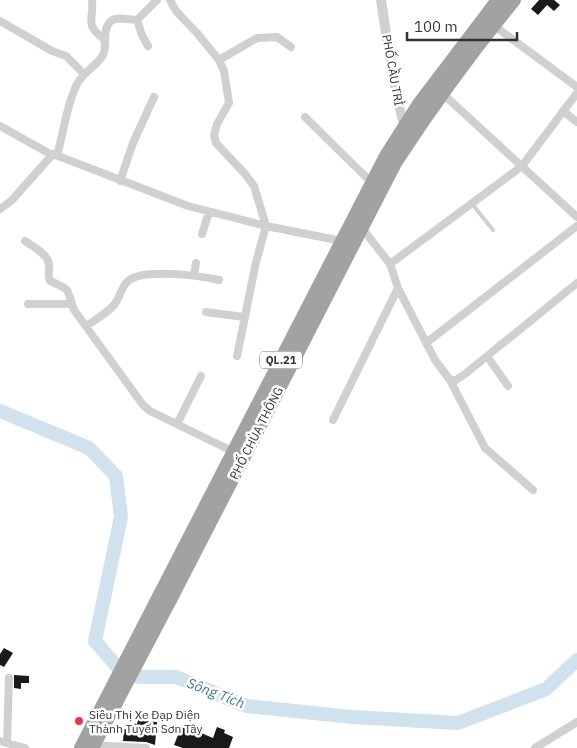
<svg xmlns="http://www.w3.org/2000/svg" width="577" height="748" viewBox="0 0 577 748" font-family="'IBM Plex Sans',sans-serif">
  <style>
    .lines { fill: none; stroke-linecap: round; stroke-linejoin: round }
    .river { stroke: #cfe2ee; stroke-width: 14 }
    .building { fill: #1a1a1a }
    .service { stroke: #d0d0d0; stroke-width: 4 }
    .minor { stroke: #d0d0d0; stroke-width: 8 }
    .tertiary { stroke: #d0d0d0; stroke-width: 10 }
    .trunk { stroke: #a2a2a2; stroke-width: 14 }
    .poi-dot { fill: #e63946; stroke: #fff; stroke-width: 2 }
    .labels { text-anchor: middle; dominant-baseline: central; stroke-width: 5; stroke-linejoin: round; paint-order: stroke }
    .shield { fill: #fff; stroke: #707070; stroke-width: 1 }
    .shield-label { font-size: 11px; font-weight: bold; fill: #333 }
    .street-label { font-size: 12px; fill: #333; stroke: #fff }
    .poi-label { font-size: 12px; fill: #333; stroke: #fff; text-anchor: start }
    .water-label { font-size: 14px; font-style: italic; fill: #3f7597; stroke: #fff }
  </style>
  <rect width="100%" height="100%" fill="#fff"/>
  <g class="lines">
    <path class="river" d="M0,411l89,37 27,28 5,41 -26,124 24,28 20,8h37l70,29 106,11 106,6 88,-34 31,-29"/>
  </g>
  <path class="building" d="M539,0h15l6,5 -6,6 -7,-6 -9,10 -7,-6z
    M4,648l9,5 -9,14 -4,-2v-11z
    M14,675l15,1v7h-8v6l-7,-1z
    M138,720l19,2 -2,23 -9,-3 -23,-1 1,-12 5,1v-7l8,1z
    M182,725l31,13 4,-11 8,3 -1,3 9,4 -4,11h-46l-9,-3z"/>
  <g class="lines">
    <path class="service" d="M472,204l21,26"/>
    <path class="minor" d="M92,0c2,21 -8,24 12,39
      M170,0l6,11 21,22 22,27 5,11 5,32 -12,21 -3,11 2,8 29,31 9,12 12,40 -10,36 -19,94
      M137,20l5,15 6,11
      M0,21l52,30 14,5 18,18
      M493,25l84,62
      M219,60l38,-22 20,-1 14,10
      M442,93l135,124
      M563,111l14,11
      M305,117l67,66
      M0,126l52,29
      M57,155c7,-23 9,-49 20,-71 6,-12 20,-18 26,-29 5,-10 -2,-25 8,-34 6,-5 18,-1 26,-1l20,-20
      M120,181l13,-38 21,-46
      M0,209l11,-8 42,-47 135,52 78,20 76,15
      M362,228l28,36 8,24 37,72 15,20h6l9,-6 112,-91
      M202,234l7,-22
      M25,241c7,5 23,13 24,23 1,7 -2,10 1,17 24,10 16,9 24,29l69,95 7,6 84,41
      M390,264l132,-98 55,-73
      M194,275l2,-12
      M28,304h44
      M206,312l38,5
      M86,326c9,-6 20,-12 28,-21 6,-7 7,-17 13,-23 13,-15 74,-6 92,-2
      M426,343l151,-117
      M487,356l21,30
      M450,380l35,68 48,42
      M333,420l65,-132
      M177,424l24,-48
      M0,741l25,7
      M7,743l2,-65
      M91,745l55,3
      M535,748l42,-26"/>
    <path class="tertiary" d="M381,0c3,19 18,123 26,131"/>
    <path class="trunk" d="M81,748l305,-592 33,-52 79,-104
      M92,748l78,-148 225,-437c37,-57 76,-111 119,-163"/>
  </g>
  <circle class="poi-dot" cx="79" cy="721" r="5"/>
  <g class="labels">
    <rect class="shield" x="260" y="351.5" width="42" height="17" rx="4"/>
    <g class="shield-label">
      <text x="281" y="360">QL.21</text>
    </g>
    <g class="street-label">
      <text transform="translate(393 70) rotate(80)">PHỐ CẦU TRÌ</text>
      <text transform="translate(256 433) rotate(-63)">PHỐ CHÙA THÔNG</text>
    </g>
    <g class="poi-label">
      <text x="89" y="714">Siêu Thị Xe Đạp Điện<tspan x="89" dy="14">Thành Tuyến Sơn Tây</tspan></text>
    </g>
    <g class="water-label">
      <text transform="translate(216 693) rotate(21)">Sông Tích</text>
    </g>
  </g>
  <path d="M407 32v8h110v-8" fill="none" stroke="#333333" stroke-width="2.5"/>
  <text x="414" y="32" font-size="15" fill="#333333" stroke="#ffffff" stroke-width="4" paint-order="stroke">100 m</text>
</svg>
